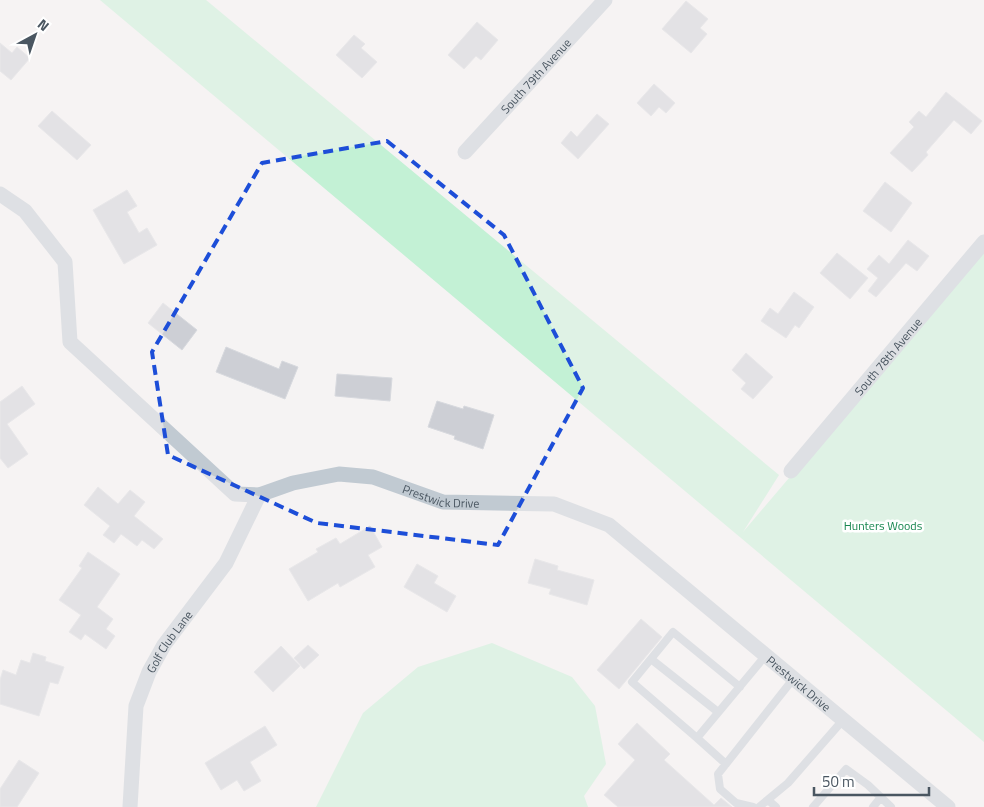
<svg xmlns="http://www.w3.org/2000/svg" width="984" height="807" viewBox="0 0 984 807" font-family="'Titillium Web',sans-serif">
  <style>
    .green { fill: #c3f1d5 }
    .building { fill: #cdcfd5; stroke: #d7d9de }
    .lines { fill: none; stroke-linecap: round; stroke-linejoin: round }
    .lane { stroke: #c1cad2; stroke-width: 8 }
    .street { stroke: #c1cad2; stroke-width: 15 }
    .marked { fill: none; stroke: #1d4ed8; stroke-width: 4; stroke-dasharray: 10 6; stroke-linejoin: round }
    .labels { text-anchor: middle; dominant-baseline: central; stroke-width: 5; stroke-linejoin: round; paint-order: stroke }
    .street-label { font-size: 12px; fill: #4a5661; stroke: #fff }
    .park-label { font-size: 12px; fill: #17864f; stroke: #fff }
  </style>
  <rect width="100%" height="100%" fill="#f5f3f3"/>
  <path class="green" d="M100,0h106l573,475 -36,57 241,-283v493z
    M492,643l80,34 23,29 11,58 -22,32 4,11h-272l47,-94 55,-46z"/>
  <path class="building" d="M686,1l22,18 -8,9 7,6 -16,19 -29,-24z
    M477,22l21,18 -17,20 -5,-4 -12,13 -16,-14z
    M354,35l11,9 -4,4 16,14 -15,16 -26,-23z
    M0,43l12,10 5,-6 13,11 -19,22 -11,-9z
    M654,84l21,19 -9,10 -7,-6 -8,9 -14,-13z
    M946,92l36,29 -11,13 -17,-14 -28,32 2,3 -16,17 -22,-19 24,-26 -5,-5 10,-11 7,6z
    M52,111l39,34 -14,15 -39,-34z
    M597,114l12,10 -31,35 -17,-16 10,-12 6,6z
    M885,182l27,21 -21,29 -28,-21z
    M127,190l10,16 -10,6 12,21 8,-5 10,17 -33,19 -31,-54z
    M908,240l21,16 -12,15 -11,-8 -30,34 -8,-6 10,-13 -11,-9 12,-14 10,9z
    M837,253l31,25 -18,21 -30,-26z
    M794,292l20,15 -15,21 -4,-3 -9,13 -25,-17 9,-13 8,6z
    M163,303l34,27 -15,20 -34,-27z
    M226,347l53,22 3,-8 16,6 -13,32 -69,-27z
    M746,353l27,24 -20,22 -12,-10 5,-6 -14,-13z
    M337,374l55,4 -2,23 -55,-5z
    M22,386l13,18 -28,20 21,30 -20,14 -8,-10v-56z
    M437,401l26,8 1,-3 30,9 -11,34 -29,-10 1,-3 -27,-9z
    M98,487l20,17 12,-14 15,12 -11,14 29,23 -9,10 -12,-9 -5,6 -16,-12 -7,9 -11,-8 7,-9 -26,-21z
    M370,526l12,21 -14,8 7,12 -35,20 -2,-4 -30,18 -19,-32 29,-17 -2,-3 20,-11 4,6z
    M88,552l32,22 -23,33 16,12 -7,10 9,7 -9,13 -21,-15 -4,6 -12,-8 12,-17 -22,-15 23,-32 -3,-2z
    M535,559l23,7 -1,4 37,10 -7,25 -38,-11 2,-5 -23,-6z
    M417,564l21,12 -4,7 22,13 -9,16 -43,-25z
    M641,619l21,18 -43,52 -22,-19z
    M308,645l11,10 -15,14 -10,-11z
    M281,646l19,20 -27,26 -19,-20z
    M33,653l13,4 -1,4 19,6 -6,17 -8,-2 -11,34 -39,-12v-24l3,-10 13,5 5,-15 9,3z
    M637,723l33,31 -6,6 50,45 7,-7 11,9h-114l-14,-12 31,-35 -17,-16z
    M265,726l12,19 -27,17 11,19 -17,10 -7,-11 -16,10 -16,-27z
    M19,760l20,13 -22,34h-17v-18z"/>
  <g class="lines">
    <path class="lane" d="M651,659l67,53
      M697,738l-65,-56 41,-50 67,55
      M726,764l-29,-26 69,-83
      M768,800l8,7
      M753,807l-17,-4 -16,-14 -2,-15 76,-96
      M759,807l29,-24 55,-63
      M813,807l33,-38 22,16 23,22
      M873,807l8,-10"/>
    <g class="street">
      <path id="s1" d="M465,152l140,-152"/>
      <path id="s2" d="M0,194l25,17 40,51 5,80 165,152 24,1 34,-12 46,-9 34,3 70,25 111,2 55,21 339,282"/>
      <path id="s3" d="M791,471l193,-229"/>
      <path id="s4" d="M130,807l6,-101 13,-34 15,-27 62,-82 33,-68"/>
    </g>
  </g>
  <path d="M0 0H984V807H0ZM387,141l117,94 79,153 -85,157 -181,-22 -149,-68 -16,-103 110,-189z" fill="#f5f3f3" fill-opacity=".55" fill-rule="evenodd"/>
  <path class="marked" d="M387,141l117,94 79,153 -85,157 -181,-22 -149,-68 -16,-103 110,-189z"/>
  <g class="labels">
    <g class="street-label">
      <text stroke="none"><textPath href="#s1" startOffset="104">South 79th Avenue</textPath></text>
      <text stroke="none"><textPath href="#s3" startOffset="150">South 78th Avenue</textPath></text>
      <text stroke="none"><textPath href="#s2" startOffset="612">Prestwick Drive</textPath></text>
      <text stroke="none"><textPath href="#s4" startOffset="174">Golf Club Lane</textPath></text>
      <text stroke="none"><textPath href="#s2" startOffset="1032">Prestwick Drive</textPath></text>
    </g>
    <g class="park-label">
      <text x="883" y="525">Hunters Woods</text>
    </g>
  </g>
  <g transform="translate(35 35) rotate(40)" stroke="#ffffff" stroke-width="4" paint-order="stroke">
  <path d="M0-4L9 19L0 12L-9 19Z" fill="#4a5661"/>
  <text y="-8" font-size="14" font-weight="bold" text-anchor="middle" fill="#4a5661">N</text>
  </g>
  <path d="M814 787v8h115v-8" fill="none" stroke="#4a5661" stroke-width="2.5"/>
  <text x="822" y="787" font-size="15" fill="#4a5661" stroke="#ffffff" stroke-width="4" paint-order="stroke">50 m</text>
</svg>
